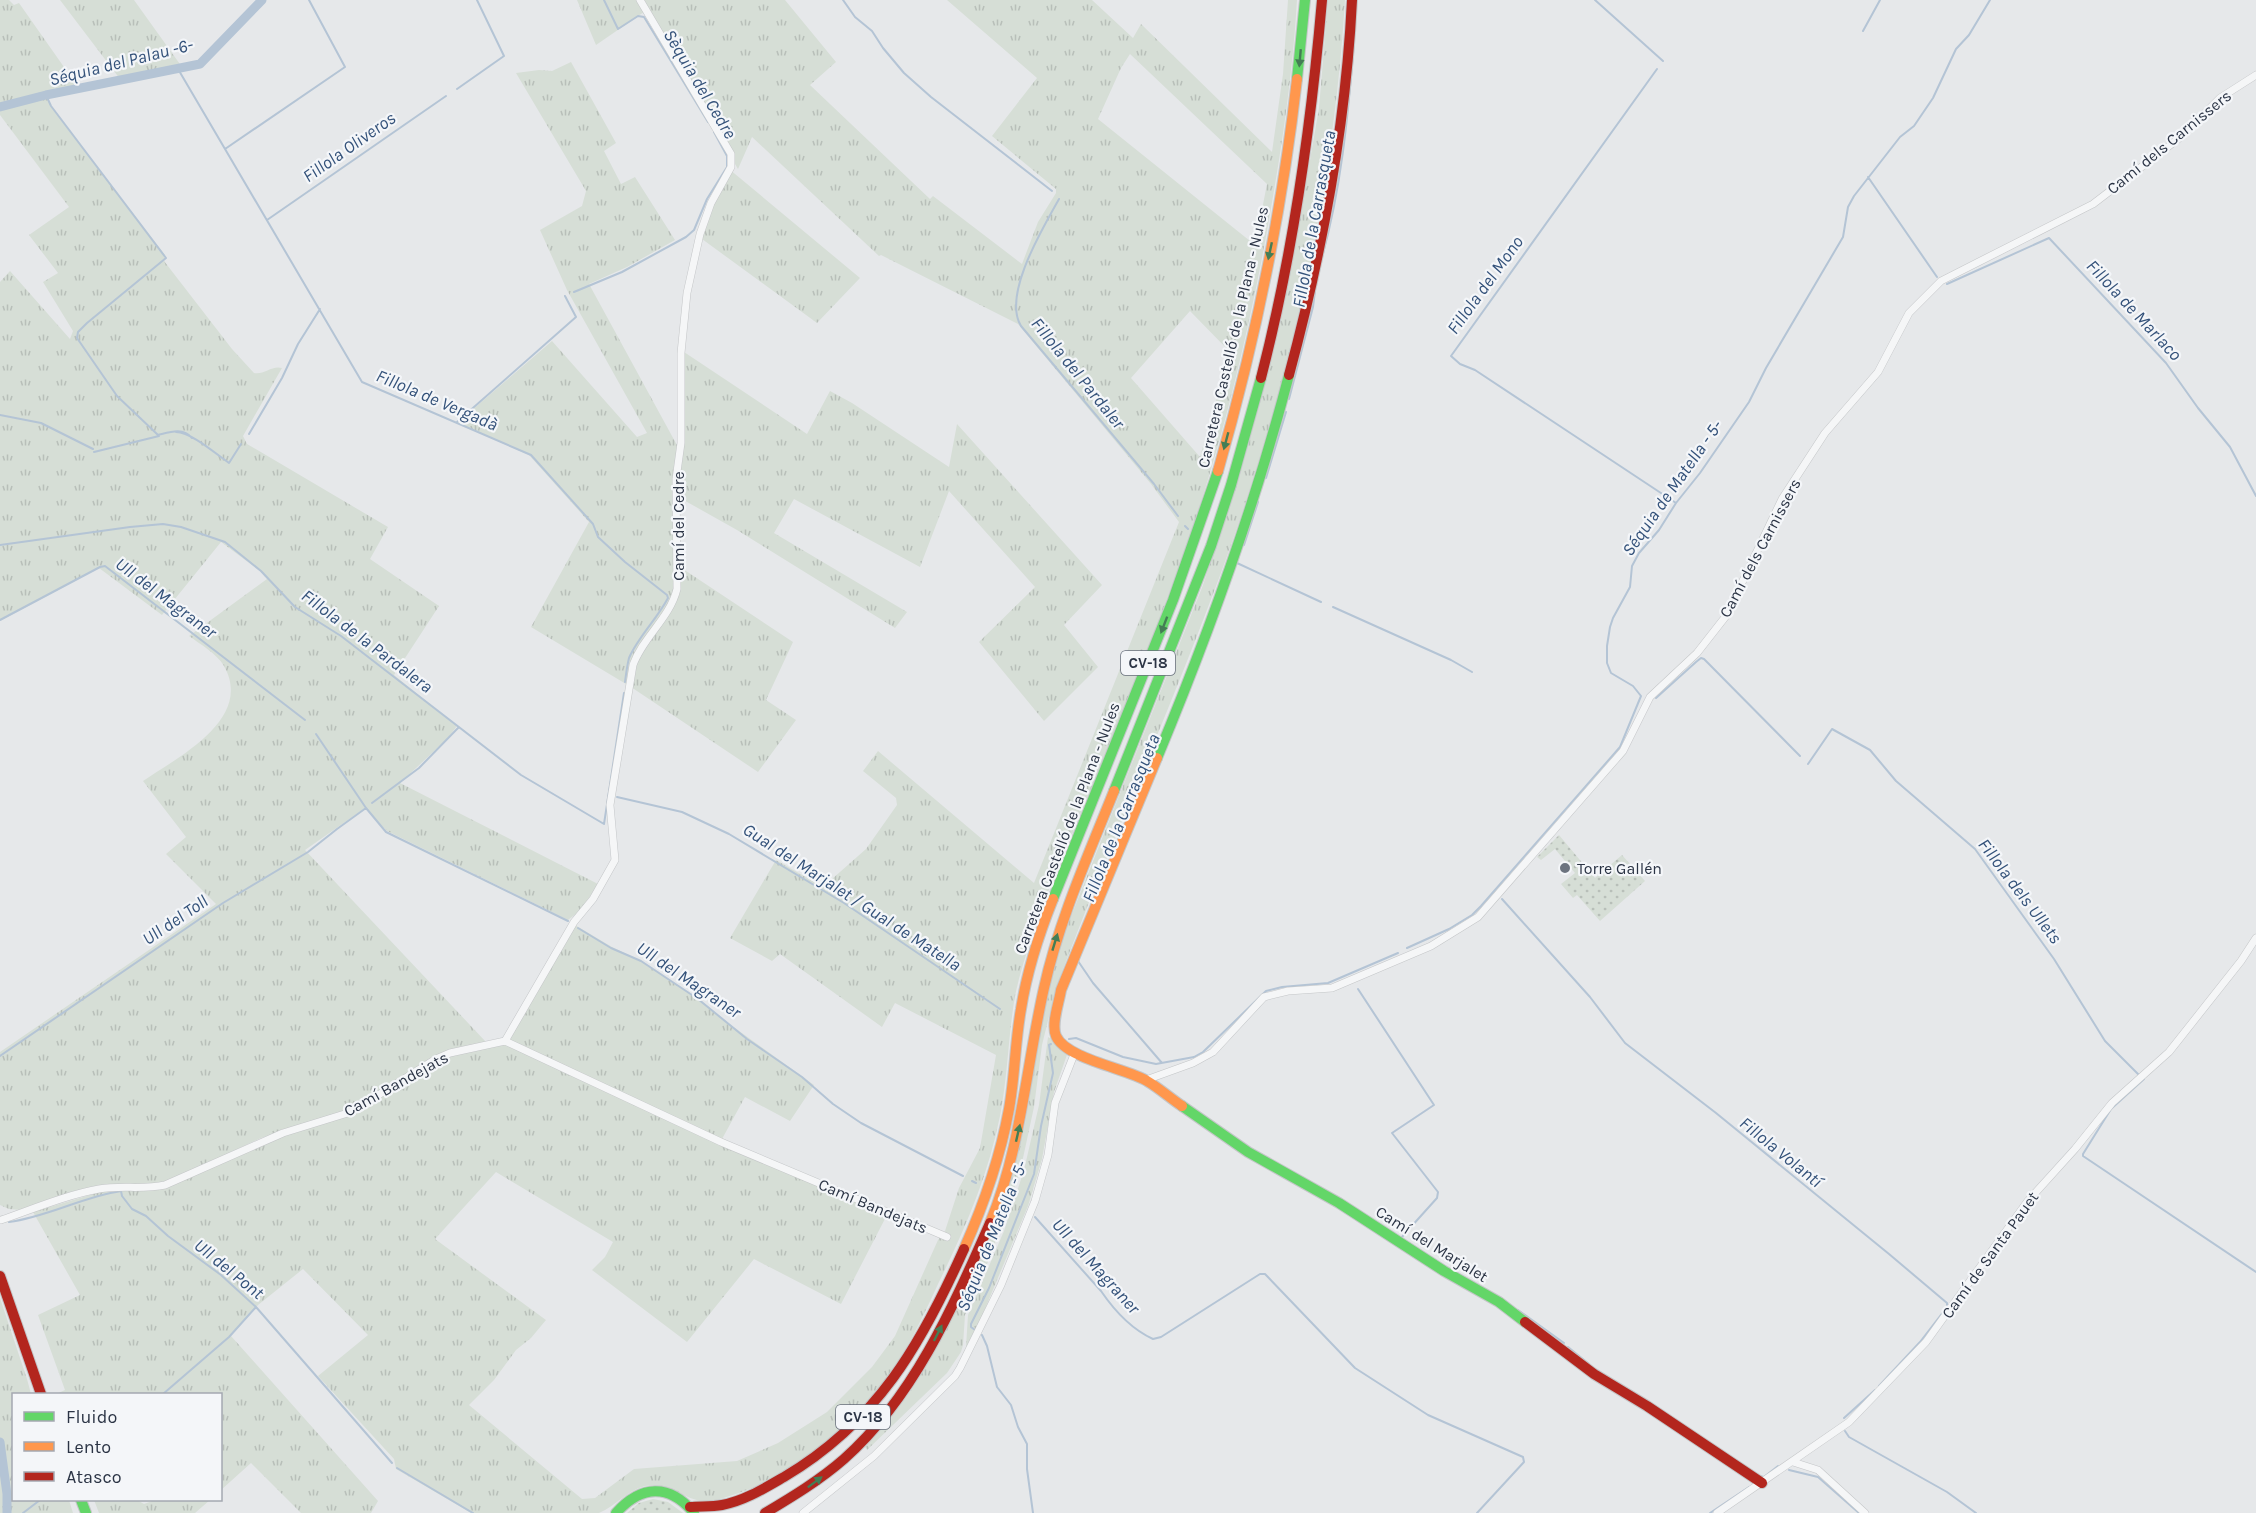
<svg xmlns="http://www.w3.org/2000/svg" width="2256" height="1513" viewBox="0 0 2256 1513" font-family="Karla,sans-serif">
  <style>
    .grass { fill: url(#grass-tufts); fill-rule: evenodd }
    .garden { fill: url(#garden-dots) }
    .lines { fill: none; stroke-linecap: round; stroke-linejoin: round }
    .stream { stroke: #b4c4d5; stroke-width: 2 }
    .canal { stroke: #b4c4d5; stroke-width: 9 }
    .street-casing { stroke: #c4c6c8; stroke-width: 8 }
    .fast-casing { stroke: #c4c6c8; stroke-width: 12 }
    .slow-casing { stroke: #c4c6c8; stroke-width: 12 }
    .jam-casing { stroke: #c4c6c8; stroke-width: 12 }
    .street { stroke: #f5f6f7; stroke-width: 7 }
    .fast { stroke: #63d668; stroke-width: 10 }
    .slow { stroke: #ff974d; stroke-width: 10 }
    .jam { stroke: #b3261e; stroke-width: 10 }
    .oneway { fill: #447d55 }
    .poi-dot { fill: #6c737f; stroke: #f4f6f9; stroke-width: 2 }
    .labels { text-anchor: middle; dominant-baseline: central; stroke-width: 4.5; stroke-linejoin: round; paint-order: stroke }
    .shield { fill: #f4f6f9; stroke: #676e7b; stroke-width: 1.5 }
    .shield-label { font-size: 15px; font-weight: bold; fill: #2b3445 }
    .street-label { font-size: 16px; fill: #2b3445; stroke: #f4f6f9 }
    .poi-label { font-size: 16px; fill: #2b3445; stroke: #f4f6f9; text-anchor: start }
    .water-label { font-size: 18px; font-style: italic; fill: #34527a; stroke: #f4f6f9 }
  </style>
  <defs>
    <pattern id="grass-tufts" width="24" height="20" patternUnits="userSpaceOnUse" patternTransform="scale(1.5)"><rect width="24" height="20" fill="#d6ded6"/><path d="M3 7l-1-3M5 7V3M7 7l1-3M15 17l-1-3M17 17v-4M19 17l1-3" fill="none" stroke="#b8bfb9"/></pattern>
    <pattern id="garden-dots" width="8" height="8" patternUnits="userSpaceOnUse" patternTransform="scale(1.5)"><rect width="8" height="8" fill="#d6ded6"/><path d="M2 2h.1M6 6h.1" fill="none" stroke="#b8bfb9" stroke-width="1.8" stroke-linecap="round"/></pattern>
  </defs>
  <rect width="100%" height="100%" fill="#e6e8ea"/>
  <path class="grass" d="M0,0h9l5,5 5,-2 59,84 -32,7 5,13 114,148 -1,6 68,88 22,24c10,2 18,-8 28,-5l-39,68 4,8 141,83 -18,32 69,47 -45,69 63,51 -10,13 -47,44 198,101 -17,26 -13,10 -181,-89 -22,-23 -60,42 181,192 -38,10 -103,59 -84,27 -87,41 -20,6 -33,-1 -100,26 -12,-1 -9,-4v-153l216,-148 -50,-50 20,-17 -43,-56c35,-24 111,-62 81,-115 -7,-12 -24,-22 -35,-30l78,-57 -7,-8 -39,-29 -59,73 -63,-47 -99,53v-339l10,-11 60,68 3,-8 -30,-49 15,-9 -29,-38 40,-28 -69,-92z
    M60,0h74l48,67 -62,12z
    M577,0h208l51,62 -26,23 120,114 3,-3 89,68 16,-42 18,-29v-4l-64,-53 45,-58 -90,-78h145l41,38 8,-14 131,128 11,-78 5,-74h9c-5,87 -19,172 -35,258 -22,112 -50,223 -91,330 -27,73 -57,145 -87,217 -18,44 -38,88 -53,134 -7,22 -15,46 -18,70 -5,35 -6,71 -13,107 -12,60 -35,113 -62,168 -20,44 -41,87 -74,123 -34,37 -77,68 -125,86 -11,3 -23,9 -35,8 -23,-2 -33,-20 -59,-15 -19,5 -29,20 -46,27h-128l-75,-44 -2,-10 -76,-83 50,-41 -65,-66 -45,36 -27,31 147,165 -7,12h-70l-50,-50 -30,27 -1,-96h-164l9,-4 -27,-75 42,-20 -47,-83 67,-20 22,-3h38l88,-41 103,-34 73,-47 27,-12 53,-10 71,-120 37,22 29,14 59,39 24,20 90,65 -24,36 -45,-24 -23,42 166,74 -47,91 -87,-45 -67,83 -95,-72 13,-13 8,-15 -117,-70 -61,67 111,81 -15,18 -15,12 -22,30 -25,25 113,94 13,-1 39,-29 103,-8 41,-18 49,-31 45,-45 23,-31 43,-96 7,-9 14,-43 21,-40 16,-93 -101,-52 -13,24 -102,-73 -8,7 -42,-23 46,-78 47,27 43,-38 31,-44 -1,-7 -33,-27 15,-20 156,132 145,-361 -28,-38 -133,-160 -137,-69 -2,1 -127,-119 -14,32 -94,-157 -48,33zM1130,54l137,130 -12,61 -157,-126 23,-51zM1190,311l40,41 -30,105 -69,-79z
    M1328,0h17c-11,186 -53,373 -115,548 -53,148 -119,292 -174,440l-14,57 -8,62 -14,65 -30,85 -25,58 -2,30 -2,7 -14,21 -80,77 -2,-3 23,-26 24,-32 29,-50 45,-91 23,-60 16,-64 22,-131 13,-49 143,-359 37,-111 19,-68 36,-159 24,-139z
    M571,62l45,81 -12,8 17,33 14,-7 40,63 -48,27 -38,17 89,163 -5,30v80l7,10 113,75 -27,58 30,20 -38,52 -127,-85 -100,-60 58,-105 -60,-67 -72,-32 95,-82 85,96 10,-4 -80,-143 -27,-60 42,-24 4,-15 -70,-118 23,-3 13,1z
    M729,169l131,109 -43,45 -115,-84 7,-36z
    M684,352l123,82 23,-43 22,12 97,64 8,-43 145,161 -38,40 34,42 -54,54 -65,-79 56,-55 -86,-96 -29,76 -126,-68 -20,34 133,79 -12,16 -158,-98 -57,-32z
    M1048,1037l21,12 -15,43 -12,67 -14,47 -51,122 -11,19 2,-32 36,-84 20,-61 15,-65z
    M0,1298l27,81 4,15h-17v106h55l4,13h-73z
    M94,1500h43l7,4 11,-4h55l-15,13h-96z"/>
  <path class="garden" d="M1559,835l36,43 27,-23 23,26 -45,40 -23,-26 -4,3 -12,-14 14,-11 -20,-24 -14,11 -4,-3z
    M653,1499l15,3 15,11h-56l12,-10z"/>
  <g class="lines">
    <path class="stream" d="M604,0l14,29 20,-13 6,1 64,105
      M843,0l12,17 17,14 11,17 21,25 27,24 121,94
      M1595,0l68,61
      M1863,31l17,-31
      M178,69l184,313 169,73 62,69 5,13 27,25 42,33 1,3c-11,21 -30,39 -39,60 -2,8 -3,16 -4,24
      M1657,69l-206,287 9,8 15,6 201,133
      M457,89l47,-33 -27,-56
      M46,95l5,11 115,152 -79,65 -9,9 -1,6 40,58 41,39c12,-3 25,-8 34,3
      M225,149l120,-82 -36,-67
      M1868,177l69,100
      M1059,199c-16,29 -57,96 -38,127l133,158 24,32
      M267,220l179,-124
      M1320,264c21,-71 28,-148 34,-222
      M1947,284l102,-46 117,125 32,45 32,39 26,49
      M574,292l48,-20 64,-35 8,-7 13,-31 20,-32v-11l-13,-24
      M1289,399l24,-92 2,-16
      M0,415l41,8 52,26
      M457,422l119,-105 -11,-21
      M176,432c15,0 40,22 53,31l12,-19
      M249,434l33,-56 16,-34 22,-35
      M94,452l65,-16
      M1266,478l20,-66
      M1185,526l3,3
      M0,545l130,-18 33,-3 18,3 44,15 36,29 34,36 46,29 180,139 83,49 20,-131
      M1244,545l14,-43
      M1237,563l84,39
      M1333,607l118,53 21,12
      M0,620l100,-53 5,-1 200,154
      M1656,698l40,-36 5,-4 3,1 96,97
      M316,734l50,74 20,24 182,89
      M1808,764l24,-35 38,21 26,31 79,68 79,110 51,82 33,33
      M617,797l65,15 47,22 115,69 156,106
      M372,803l47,-35 39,-40
      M1502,899l88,98 35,46 91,70 173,141 58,49v4l-27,35 -41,44
      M578,928l33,20 30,13 57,38 49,40 55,38 31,27 28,19 102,53
      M1407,948l42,-19 23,-14 9,-9 139,-159 21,-51 -8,-10 -22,-13 -4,-10v-17l3,-19 3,-9 17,-31 2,-21 7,-13 20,-23 17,-27 24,-30 49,-71 17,-34 77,-131 5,-30 6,-11 46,-59 14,-11 19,-28 23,-49 13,-14 21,-35
      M1079,958l-1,3 15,22 69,80
      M1358,989l76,116 -42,28 46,59 -1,6 -36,40
      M1069,1039l7,-1 47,19 33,7 38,-7 9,-5 63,-61 16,-4 46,-4 70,-30
      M0,1056l223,-153 85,-51 29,-23 29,-21
      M2144,1079l-33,30 -28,45v2l173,116
      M972,1181l4,2
      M1035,1217l66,74c13,19 30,38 52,48l8,-2 99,-63h5l90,94 73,47 95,42 1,5 -47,51
      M9,1222c38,-5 73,-25 112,-31l1,5 10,13 14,7 22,20 53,39 35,32 136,156
      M1518,1310l46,33
      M975,1330l-4,-3v-3l18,-36 45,-114 7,-48 12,-53 -4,-28 2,-1
      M982,1335l5,11 10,41 14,18 7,22 9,17v25l6,44
      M1568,1347l21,17
      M163,1394l66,-57 27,-30
      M1844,1418l31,-28
      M1845,1431l4,6 98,55 29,21
      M397,1468l76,45
      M1789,1470l29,7 41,36
      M1759,1476l5,1 14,-11
      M23,1513l17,-13
      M1710,1513l39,-26"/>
    <path class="canal" d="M0,107l46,-12 154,-31 62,-64
      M0,1442l7,52v19"/>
    <g class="street-casing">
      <path id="street" d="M505,1041l69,-119 19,-23 22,-39 -5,-55 23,-140c10,-28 37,-47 44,-76l-1,-110 5,-36v-90l6,-60 13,-59 11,-31 20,-36v-13l-91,-154
        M1146,1080l47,-17 20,-11 51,-55 24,-6 44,-3 99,-42 47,-29 145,-166 27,-54 47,-44 29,-37 56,-117 43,-66 53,-61 31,-59 32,-32 152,-77 89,-68 38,-38 36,-23
        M1,1220c32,-11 65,-25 98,-31 22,-4 44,1 66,-4l118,-52 68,-21 85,-53 14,-6 55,-12 216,101 226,95
        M1793,1462l25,8 47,43
        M803,1513l71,-57 81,-80 5,-8 41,-83 34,-84 13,-46 7,-52 20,-51
        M1717,1513l132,-91 77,-80 101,-140 48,-53 37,-46 57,-51 72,-91 15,-23"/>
    </g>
    <g class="fast-casing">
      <path id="fast" d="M1297,79l8,-79
        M1157,758c52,-125 98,-252 132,-383
        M1114,791l97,-245 20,-61 30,-107
        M1053,899l120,-299 45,-129
        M1182,1106l66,46 91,51 105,68 55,31 26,20
        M81,1500l5,13
        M616,1513c25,-28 53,-30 78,0"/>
    </g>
    <g class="slow-casing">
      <path id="slow" d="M1218,471c37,-129 64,-259 79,-392
        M1157,758l-96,232c-2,13 -10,34 -5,46 10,23 72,33 91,45 12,7 23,17 35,25
        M990,1223c31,-74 36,-156 54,-235 15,-68 44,-132 70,-197
        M964,1249c20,-45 36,-91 45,-140 6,-33 6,-67 12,-100 6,-38 18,-75 32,-110"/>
    </g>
    <g class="jam-casing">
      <path id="jam" d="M1289,375c32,-119 57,-252 63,-375
        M1261,378c32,-124 50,-251 61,-378
        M0,1276l41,118
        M1525,1322l69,52 53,32 115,77
        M690,1507c11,-1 21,0 32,-2 22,-4 43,-17 62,-28 93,-55 137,-132 180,-228
        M765,1513c27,-16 55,-33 79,-54 70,-62 109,-152 146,-236"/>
    </g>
    <use href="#street" class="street"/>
    <use href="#fast" class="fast"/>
    <use href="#slow" class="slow"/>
    <use href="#jam" class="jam"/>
  </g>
  <defs><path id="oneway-solid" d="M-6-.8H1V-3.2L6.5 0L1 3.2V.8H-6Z" transform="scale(1.5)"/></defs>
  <g class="oneway">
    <use href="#oneway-solid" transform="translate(1300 58) rotate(95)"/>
    <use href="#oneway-solid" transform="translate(1270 251) rotate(102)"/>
    <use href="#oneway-solid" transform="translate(1226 441) rotate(105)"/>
    <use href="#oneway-solid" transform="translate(1164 625) rotate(111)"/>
    <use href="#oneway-solid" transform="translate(1055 942) rotate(-73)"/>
    <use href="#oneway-solid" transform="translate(1018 1133) rotate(-77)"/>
    <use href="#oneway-solid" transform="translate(938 1333) rotate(-63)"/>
    <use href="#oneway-solid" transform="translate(815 1482) rotate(-37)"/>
  </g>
  <circle class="poi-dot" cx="1565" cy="868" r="6"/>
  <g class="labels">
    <g class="shield">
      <rect x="1121" y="651" width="54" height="24" rx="4.5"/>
      <rect x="836" y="1405" width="54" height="24" rx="4.5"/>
    </g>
    <g class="shield-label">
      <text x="1148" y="663">CV-18</text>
      <text x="863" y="1417">CV-18</text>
    </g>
    <g class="street-label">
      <text transform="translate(2169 142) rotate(-39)">Camí dels Carnissers</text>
      <text transform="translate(1233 337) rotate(-77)">Carretera Castelló de la Plana - Nules</text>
      <text transform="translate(678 526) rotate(-90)">Camí del Cedre</text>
      <text transform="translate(1760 548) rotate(-62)">Camí dels Carnissers</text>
      <text transform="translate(1067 828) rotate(-69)">Carretera Castelló de la Plana - Nules</text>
      <text transform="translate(396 1084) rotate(-29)">Camí Bandejats</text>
      <text transform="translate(873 1206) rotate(23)">Camí Bandejats</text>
      <text transform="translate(1432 1244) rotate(32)">Camí del Marjalet</text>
      <text transform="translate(1990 1255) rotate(-54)">Camí de Santa Pauet</text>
    </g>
    <g class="poi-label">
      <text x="1577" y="868">Torre Gallén</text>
    </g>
    <g class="water-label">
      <text transform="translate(121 62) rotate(-14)">Séquia del Palau -6-</text>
      <text transform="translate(700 84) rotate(59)">Sèquia del Cedre</text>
      <text transform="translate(349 147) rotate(-35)">Fillola Oliveros</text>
      <text transform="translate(1314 219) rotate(-80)">Fillola de la Carrasqueta</text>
      <text transform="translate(1485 285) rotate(-54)">Fillola del Mono</text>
      <text transform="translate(2134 310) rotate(47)">Fillola de Marlaco</text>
      <text transform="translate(1078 373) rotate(51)">Fillola del Pardaler</text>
      <text transform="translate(437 400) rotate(23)">Fillola de Vergadà</text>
      <text transform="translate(1672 488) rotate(-55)">Séquia de Matella - 5-</text>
      <text transform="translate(166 598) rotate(37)">Ull del Magraner</text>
      <text transform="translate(367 641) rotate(37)">Fillola de la Pardalera</text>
      <text transform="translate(1121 818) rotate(-68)">Fillola de la Carrasqueta</text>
      <text transform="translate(2020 891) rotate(53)">Fillola dels Ullets</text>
      <text transform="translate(852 897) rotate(33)">Gual del Marjalet / Gual de Matella</text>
      <text transform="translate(175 920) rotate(-34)">Ull del Toll</text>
      <text transform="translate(689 980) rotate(34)">Ull del Magraner</text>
      <text transform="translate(1781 1152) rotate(39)">Fillola Volantí</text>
      <text transform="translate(992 1236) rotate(-68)">Séquia de Matella - 5-</text>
      <text transform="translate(1096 1266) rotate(48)">Ull del Magraner</text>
      <text transform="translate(229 1269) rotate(39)">Ull del Pont</text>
    </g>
  </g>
  <rect x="12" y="1393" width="210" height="108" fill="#f4f6f9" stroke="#a4a8b1" stroke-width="1.5"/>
  <rect x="24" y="1412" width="30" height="9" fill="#63d668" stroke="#a4a8b1" stroke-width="1.5"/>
  <text x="66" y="1423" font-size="18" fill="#2b3445">Fluido</text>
  <rect x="24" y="1442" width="30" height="9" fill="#ff974d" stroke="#a4a8b1" stroke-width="1.5"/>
  <text x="66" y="1453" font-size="18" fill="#2b3445">Lento</text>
  <rect x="24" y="1472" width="30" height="9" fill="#b3261e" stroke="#a4a8b1" stroke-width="1.5"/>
  <text x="66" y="1483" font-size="18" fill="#2b3445">Atasco</text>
</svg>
